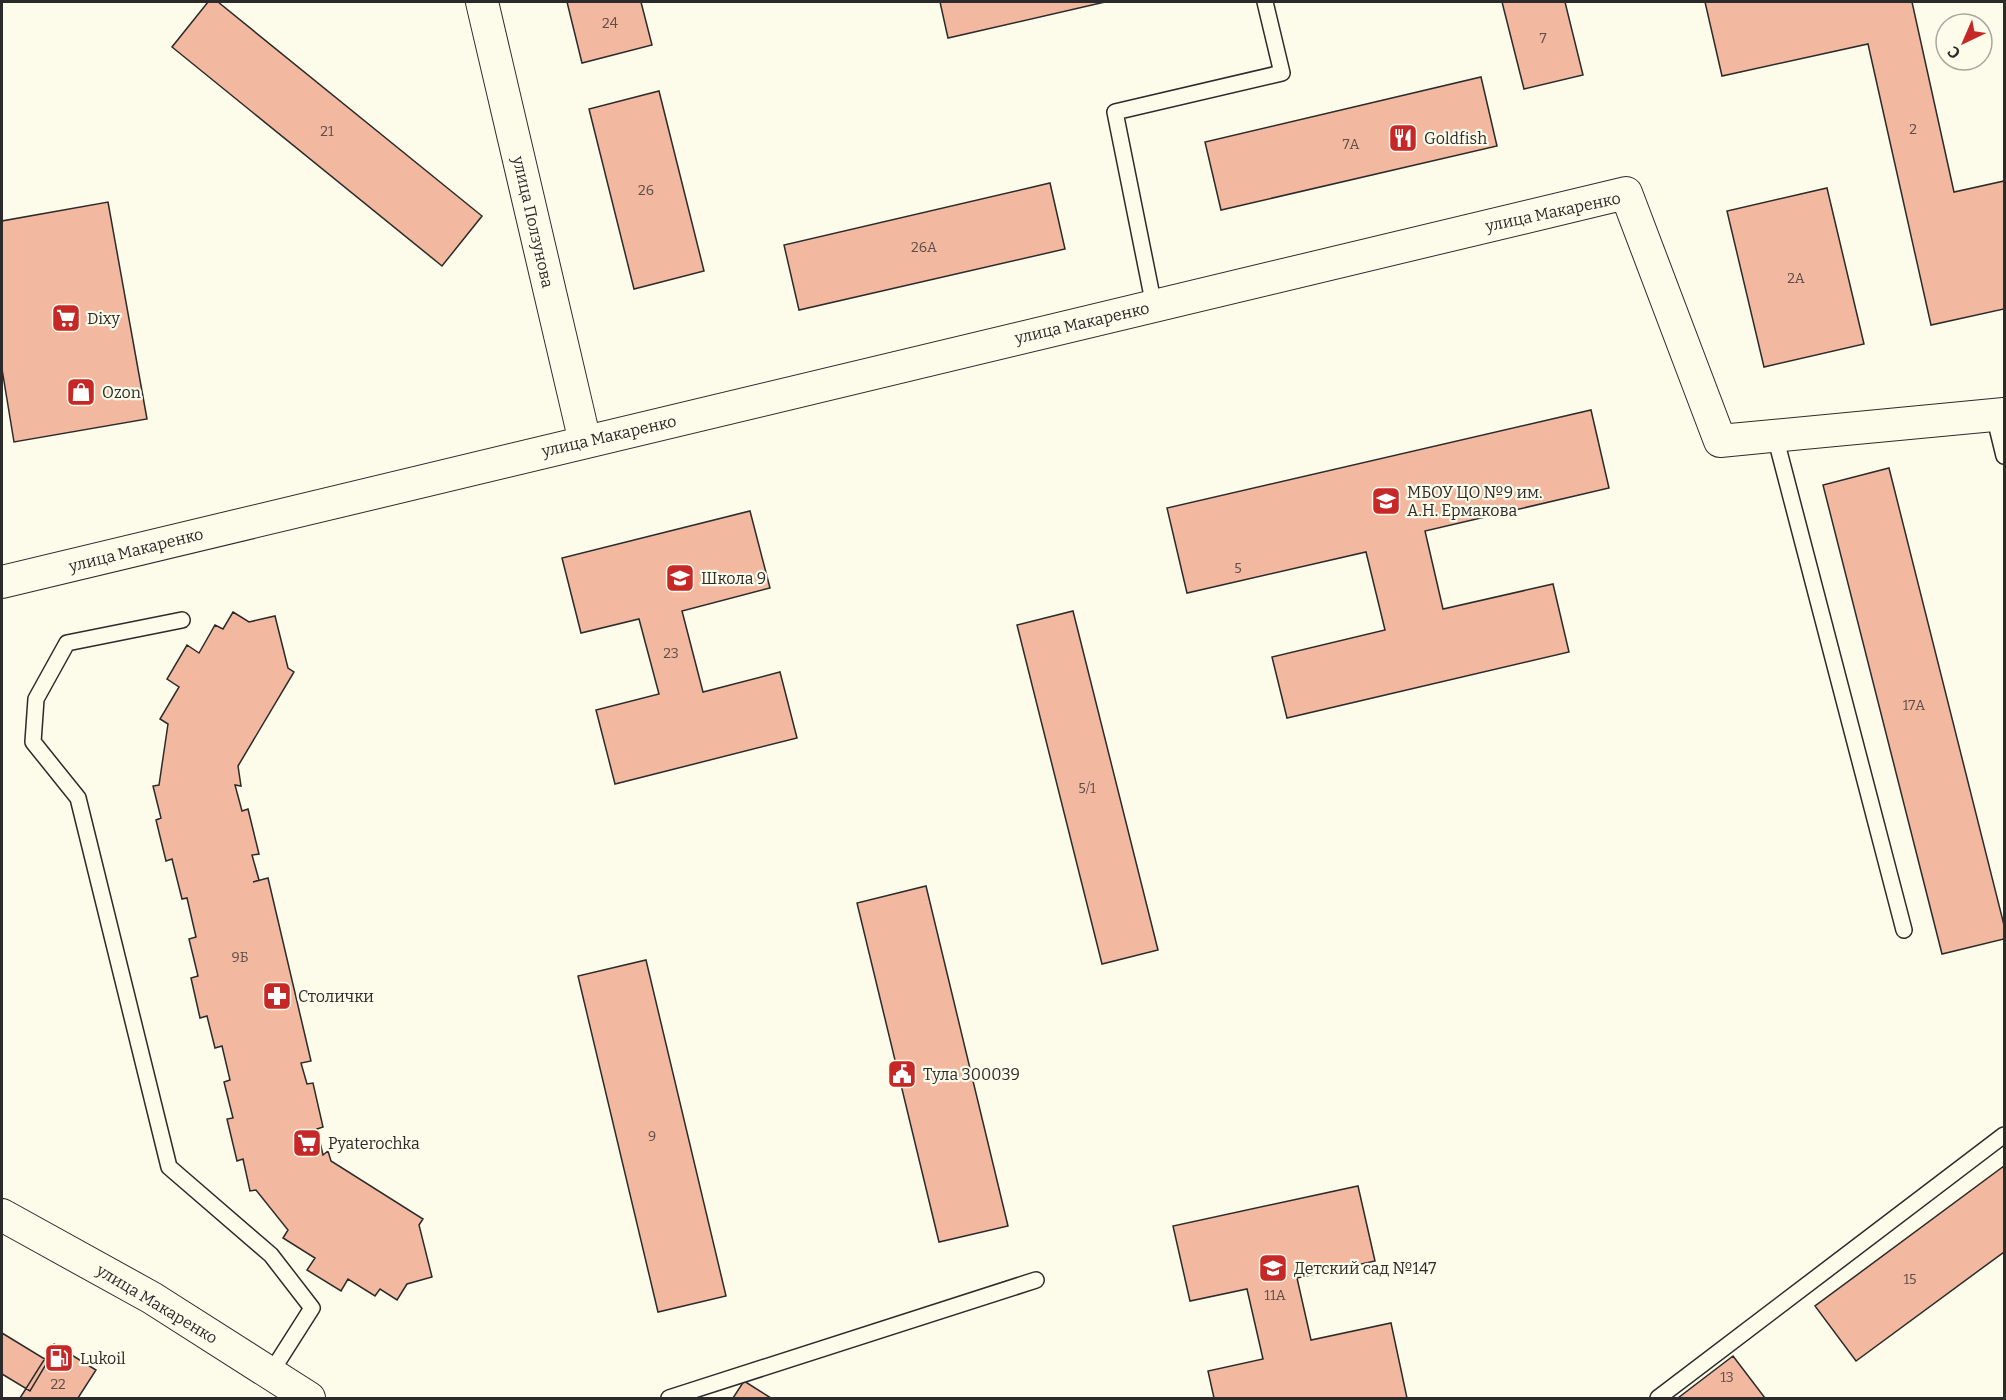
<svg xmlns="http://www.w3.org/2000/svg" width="2006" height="1400" viewBox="0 0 2006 1400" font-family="Bitter,serif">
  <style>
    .building { fill: #f2b8a0; stroke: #2b2b2b; stroke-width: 1.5 }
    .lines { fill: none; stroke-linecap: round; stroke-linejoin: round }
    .lane-casing { stroke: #2b2b2b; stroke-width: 18 }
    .street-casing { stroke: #2b2b2b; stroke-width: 34 }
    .lane { stroke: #fdfbea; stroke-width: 15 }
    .street { stroke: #fdfbea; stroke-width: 32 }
    .labels { text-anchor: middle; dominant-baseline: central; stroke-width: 4.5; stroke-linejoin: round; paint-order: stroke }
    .number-label { font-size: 14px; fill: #5d4e48 }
    .poi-label { font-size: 16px; fill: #2b2b2b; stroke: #fdfbea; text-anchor: start }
    .street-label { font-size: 16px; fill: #2b2b2b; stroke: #fdfbea }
  </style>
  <rect width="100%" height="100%" fill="#fdfbea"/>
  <path class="building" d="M208,2h10l264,214 -40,50 -270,-219z
    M567,2h74l11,43 -70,18z
    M940,2h165l-157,36z
    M1502,2h63l18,73 -59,14z
    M1705,2h207l42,190 50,-11v128l-73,16 -63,-281 -146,32z
    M1481,77l16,69 -276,64 -16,-68z
    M659,91l45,180 -70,18 -45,-180z
    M1050,183l15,66 -266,61 -15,-65z
    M1827,188l37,156 -100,23 -37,-156z
    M108,202l39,217 -133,23 -12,-73v-148z
    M1591,410l18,78 -184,43 18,78 110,-25 16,68 -282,66 -15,-61 113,-27 -19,-78 -179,41 -20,-85z
    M1889,468l115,457v14l-62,15 -119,-469z
    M750,511l20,77 -88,23 21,81 77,-20 17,66 -182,46 -19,-74 63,-16 -20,-75 -58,14 -19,-75z
    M1073,611l85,339 -56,14 -85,-339z
    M233,612l16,10 26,-6 13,52 6,4 -56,94 3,20 -6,-1 7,26 6,-2 11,45 -7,1 7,25 -6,2 15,-4 43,183 -10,2 6,21 6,-1 10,44 -6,2 6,26 5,-4 3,10 92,58 -4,6 13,52 -25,7 -10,16 -17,-11 -5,7 -27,-17 -7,12 -34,-21 8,-12 -32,-20 5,-8 -32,-40 -6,1 -7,-32 -6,2 -10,-42 6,-1 -9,-36 6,-2 -8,-34 -7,2 -8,-32 -7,2 -9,-40 7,-2 -9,-37 7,-2 -9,-39 -5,1 -10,-40 -6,2 -10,-41 5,-2 -8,-32 6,-1 9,-61 -8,-5 19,-32 -12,-8 20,-34 12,8 16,-28 8,4z
    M926,886l82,340 -69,16 -82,-339z
    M646,960l80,336 -68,16 -80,-336z
    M2004,1166v86l-148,109 -41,-55z
    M1358,1186l17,75 -78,17 14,62 80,-17 16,75h-193l-6,-27 55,-12 -16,-70 -57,12 -17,-75z
    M2,1333l46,28 -18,30 -28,-17z
    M54,1344l42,26 -18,28h-58z
    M1733,1356l32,42h-87z
    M744,1381l27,17h-38z"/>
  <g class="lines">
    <g class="lane-casing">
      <path id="lane" d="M1154,306l-39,-194 167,-39 -17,-71
        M1994,415l10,41
        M1775,436l129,494
        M182,620l-115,23 -31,56 -3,43 45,56 91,369 102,88 41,53 -42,66
        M669,1398l367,-118
        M1658,1398l346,-263"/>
    </g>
    <g class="street-casing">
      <path id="street" d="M482,2l103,440
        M2,582l1624,-389 94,248 284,-27
        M2,1215l150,83 157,100"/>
    </g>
    <use href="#lane" class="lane"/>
    <use href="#street" class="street"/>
  </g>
  <defs>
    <g id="restaurant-square" transform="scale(1.5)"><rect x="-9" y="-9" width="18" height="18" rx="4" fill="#c62828" stroke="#fdfbea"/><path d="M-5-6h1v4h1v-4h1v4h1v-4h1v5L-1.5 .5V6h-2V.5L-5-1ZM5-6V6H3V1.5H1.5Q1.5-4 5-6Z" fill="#fff"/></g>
    <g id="supermarket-square" transform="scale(1.5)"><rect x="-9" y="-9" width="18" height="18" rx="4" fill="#c62828" stroke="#fdfbea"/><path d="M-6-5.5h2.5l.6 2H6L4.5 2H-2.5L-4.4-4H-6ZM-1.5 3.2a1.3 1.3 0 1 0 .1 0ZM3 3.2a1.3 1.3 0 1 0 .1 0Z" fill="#fff"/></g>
    <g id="shop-square" transform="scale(1.5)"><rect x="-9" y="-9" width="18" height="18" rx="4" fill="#c62828" stroke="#fdfbea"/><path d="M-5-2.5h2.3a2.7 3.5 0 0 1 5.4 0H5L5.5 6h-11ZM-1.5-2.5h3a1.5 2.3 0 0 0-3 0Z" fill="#fff"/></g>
    <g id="school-square" transform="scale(1.5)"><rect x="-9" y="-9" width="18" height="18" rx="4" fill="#c62828" stroke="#fdfbea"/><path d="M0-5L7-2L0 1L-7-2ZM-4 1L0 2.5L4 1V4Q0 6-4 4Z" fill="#fff"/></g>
    <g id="pharmacy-square" transform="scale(1.5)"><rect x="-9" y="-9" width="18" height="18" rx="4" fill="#c62828" stroke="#fdfbea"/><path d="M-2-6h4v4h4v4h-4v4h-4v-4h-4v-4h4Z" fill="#fff"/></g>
    <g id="civic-square" transform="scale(1.5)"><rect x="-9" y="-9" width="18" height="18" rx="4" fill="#c62828" stroke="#fdfbea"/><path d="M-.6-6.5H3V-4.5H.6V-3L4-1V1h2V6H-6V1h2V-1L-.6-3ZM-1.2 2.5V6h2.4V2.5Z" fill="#fff"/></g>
    <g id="fuel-square" transform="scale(1.5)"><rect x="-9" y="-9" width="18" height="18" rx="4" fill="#c62828" stroke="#fdfbea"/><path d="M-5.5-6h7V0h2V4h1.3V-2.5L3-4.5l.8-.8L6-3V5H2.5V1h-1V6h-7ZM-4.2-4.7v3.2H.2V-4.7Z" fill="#fff"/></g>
  </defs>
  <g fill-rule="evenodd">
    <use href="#restaurant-square" x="1403" y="138"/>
    <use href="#supermarket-square" x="66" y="318"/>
    <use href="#shop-square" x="81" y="392"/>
    <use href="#school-square" x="1386" y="501"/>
    <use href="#school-square" x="680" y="578"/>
    <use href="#pharmacy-square" x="277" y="996"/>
    <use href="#civic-square" x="902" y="1074"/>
    <use href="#supermarket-square" x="307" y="1143"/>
    <use href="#school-square" x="1273" y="1268"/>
    <use href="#fuel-square" x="59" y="1358"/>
  </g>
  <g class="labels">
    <g class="number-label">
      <text x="610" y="23">24</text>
      <text x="1543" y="38">7</text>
      <text x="1913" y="129">2</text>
      <text x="327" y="131">21</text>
      <text x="1351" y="144">7А</text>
      <text x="646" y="190">26</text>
      <text x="924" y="247">26А</text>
      <text x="1796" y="278">2А</text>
      <text x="1238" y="568">5</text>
      <text x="671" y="653">23</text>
      <text x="1914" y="705">17А</text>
      <text x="1087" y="788">5/1</text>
      <text x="240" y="957">9Б</text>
      <text x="652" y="1136">9</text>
      <text x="1910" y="1279">15</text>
      <text x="1275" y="1295">11А</text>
      <text x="1727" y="1377">13</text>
      <text x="58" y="1384">22</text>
    </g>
    <g class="poi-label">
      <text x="1424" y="138">Goldfish</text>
      <text x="87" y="318">Dixy</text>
      <text x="102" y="392">Ozon</text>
      <text x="1407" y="492">МБОУ ЦО №9 им.<tspan x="1407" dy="18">А.Н. Ермакова</tspan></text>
      <text x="701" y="578">Школа 9</text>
      <text x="298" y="996">Столички</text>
      <text x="923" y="1074">Тула 300039</text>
      <text x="328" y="1143">Pyaterochka</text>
      <text x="1294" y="1268">Детский сад №147</text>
      <text x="80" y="1358">Lukoil</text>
    </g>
    <g class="street-label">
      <text transform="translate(1553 212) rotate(-12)">улица Макаренко</text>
      <text transform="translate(533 222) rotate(77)">улица Ползунова</text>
      <text transform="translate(1082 323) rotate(-13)">улица Макаренко</text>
      <text transform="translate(609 436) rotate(-13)">улица Макаренко</text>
      <text transform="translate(136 550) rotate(-14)">улица Макаренко</text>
      <text transform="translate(157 1304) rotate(31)">улица Макаренко</text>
    </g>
  </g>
  <rect width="2006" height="1400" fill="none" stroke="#2b2b2b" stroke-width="6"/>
  <g transform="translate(1964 42) rotate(224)"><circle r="28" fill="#fdfbea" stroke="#a9a89e" stroke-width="1.5"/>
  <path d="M0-4.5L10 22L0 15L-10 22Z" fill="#c62828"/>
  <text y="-9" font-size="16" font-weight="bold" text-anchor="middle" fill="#2b2b2b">С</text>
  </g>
</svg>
